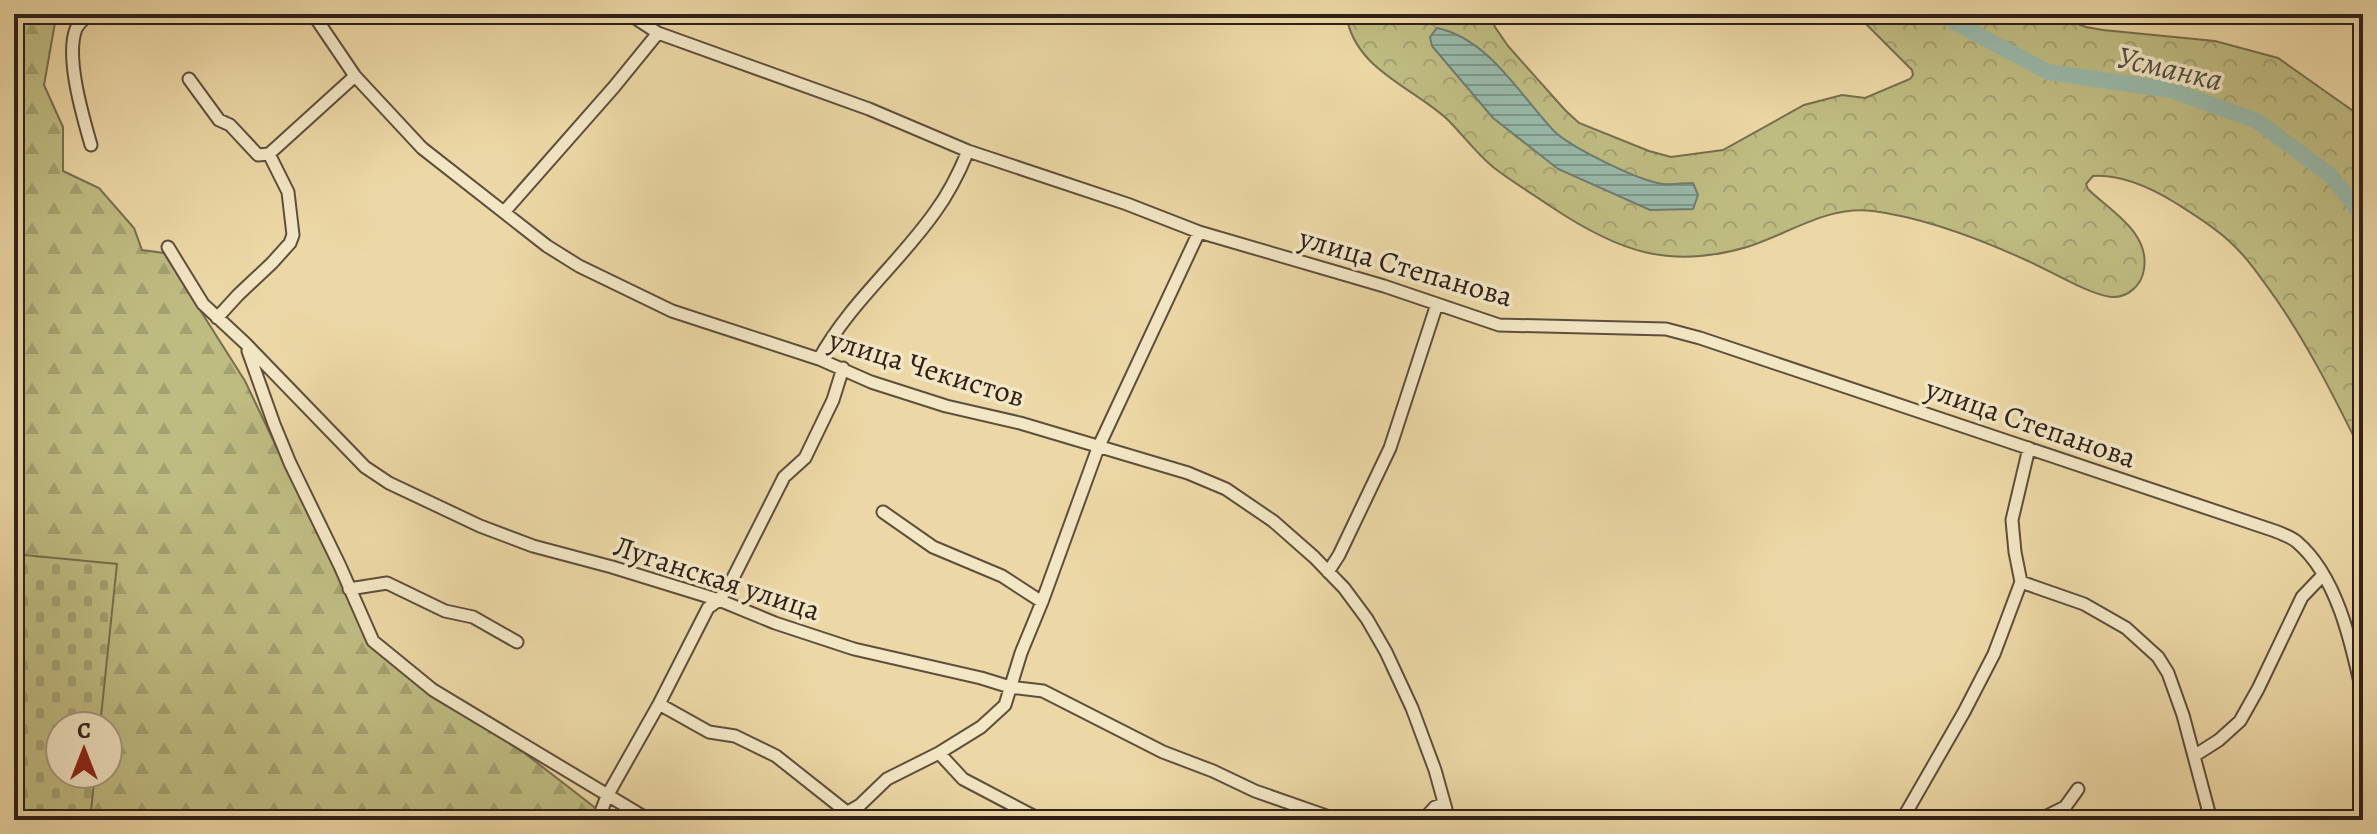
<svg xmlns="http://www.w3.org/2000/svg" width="2377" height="834" viewBox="0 0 2377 834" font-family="Alegreya,serif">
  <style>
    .forest { fill: url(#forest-firs); stroke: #776e4e; stroke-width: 2; fill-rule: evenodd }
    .cemetery { fill: url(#cemetery-stones); stroke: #776e4e; stroke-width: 2 }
    .park { fill: url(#park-crowns); stroke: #776e4e; stroke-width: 2 }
    .water { fill: url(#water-rules); stroke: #6f7c70; stroke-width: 2 }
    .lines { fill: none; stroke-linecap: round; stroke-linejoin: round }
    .river { stroke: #99b9aa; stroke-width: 16 }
    .minor-casing { stroke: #5e4e3c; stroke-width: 15 }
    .minor { stroke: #f3e6c5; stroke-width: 11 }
    .labels { text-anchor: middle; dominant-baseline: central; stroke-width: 7; stroke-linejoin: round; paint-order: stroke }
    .street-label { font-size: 30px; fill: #2f2019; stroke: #f3e6c5 }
    .water-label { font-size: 32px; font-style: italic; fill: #4f4e44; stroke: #f3e6c5 }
  </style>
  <defs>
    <pattern id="forest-firs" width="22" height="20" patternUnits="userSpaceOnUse" patternTransform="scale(2)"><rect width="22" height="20" fill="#bfbc82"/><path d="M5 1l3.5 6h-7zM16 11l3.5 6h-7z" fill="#a4a170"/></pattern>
    <pattern id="cemetery-stones" width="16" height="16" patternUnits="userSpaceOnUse" patternTransform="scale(2)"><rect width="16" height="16" fill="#bfbc82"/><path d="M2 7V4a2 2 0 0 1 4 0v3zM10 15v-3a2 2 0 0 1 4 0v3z" fill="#a4a170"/></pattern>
    <pattern id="park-crowns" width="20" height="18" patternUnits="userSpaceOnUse" patternTransform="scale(2)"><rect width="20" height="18" fill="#bfbc82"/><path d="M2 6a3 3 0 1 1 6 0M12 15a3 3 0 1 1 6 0" fill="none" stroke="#a4a170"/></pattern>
    <pattern id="water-rules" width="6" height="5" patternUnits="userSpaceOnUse" patternTransform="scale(2)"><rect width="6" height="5" fill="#99b9aa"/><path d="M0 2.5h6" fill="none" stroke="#7d968a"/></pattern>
  </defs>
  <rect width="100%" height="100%" fill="#ecd8a6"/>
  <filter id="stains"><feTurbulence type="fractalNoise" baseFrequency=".0025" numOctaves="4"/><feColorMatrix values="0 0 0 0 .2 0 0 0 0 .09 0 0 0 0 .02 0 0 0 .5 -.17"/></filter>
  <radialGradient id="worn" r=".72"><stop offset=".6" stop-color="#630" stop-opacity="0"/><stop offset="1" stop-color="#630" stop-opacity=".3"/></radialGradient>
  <path class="forest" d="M14,14h46l-4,3 -12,68 19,42v44l36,17 35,40 8,22 22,3 81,128 118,247 248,192h-597zM60,726h48v48h-48z"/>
  <path class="cemetery" d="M14,554l103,10 -17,162h-40v48h35l-5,46h-76z"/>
  <path class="park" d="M1346,14h144l5,13 13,19 57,64 14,13 70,28 22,6 52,-7 81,-45 38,-10 23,3 45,-19 3,-4 -1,-5 -56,-56h194l36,13 17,3 112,11 63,17 85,60v337c-27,-54 -53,-107 -87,-156 -15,-21 -28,-41 -47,-58 -16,-15 -36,-27 -55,-39 -23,-14 -54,-28 -81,-26l-7,8 2,5c22,22 62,43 56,80 -2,16 -16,29 -33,28 -23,-3 -60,-26 -83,-36 -48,-22 -102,-43 -155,-50 -46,-6 -84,23 -126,36 -78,23 -129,4 -194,-39 -20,-14 -41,-26 -60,-41 -17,-14 -30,-32 -46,-48 -36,-33 -93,-50 -101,-105z"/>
  <path class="water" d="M1437,28c52,11 82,66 117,103 16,16 85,50 109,53 9,1 21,-1 30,-1l5,12 -5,14 -43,1 -92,-41 -65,-51 -61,-72 -2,-9z"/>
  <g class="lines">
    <path class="river" d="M1939,14l109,58 123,18 86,31 73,54 33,41"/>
    <g class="minor-casing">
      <path id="minor" d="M89,14c-4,4 -11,10 -13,15 -11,28 7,88 15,116
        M313,14l42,62 67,72 125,98 32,20 93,45 147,48 52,23 75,24 74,17 168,50 38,16 47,32 41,36 30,31 23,31 19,33 26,56 23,62 14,50
        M629,14l29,19 211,76 99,42 159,53 72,28 185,54 115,39 167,4 34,9 575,193c8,3 16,6 22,11 41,35 55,104 66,154
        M189,79l30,41 11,5 28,30 11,-1 19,38 5,43 -3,8 -18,20 -34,32 -21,23
        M269,154l86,-78
        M504,212l110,-125 44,-54
        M168,247l35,57 42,39 120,124 24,16 91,43 53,20 79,21 107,33 56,23 79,26 127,29 29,9 33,4 120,61 50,19 42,20 83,29
        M248,351l26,73 16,39 50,103 33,75 60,49 216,130
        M819,359c30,-55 80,-96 116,-147 14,-19 24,-39 33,-61
        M883,512l50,35 69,29 40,26
        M1328,572l11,-17 51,-107 47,-144
        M2021,582l-6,-30 -3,-32 17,-72
        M349,589l38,-6 58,28 28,6 44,25
        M659,704l50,28 26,4 41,20 72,57
        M939,753l24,26 78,41
        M2194,756l25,-16 21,-19 18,-32 44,-92 21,-22
        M598,820l9,-24 52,-92 49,-96 11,-8 10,-14 55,-109 21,-19 28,-58 10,-32
        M834,820l26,-15 27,-26 52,-26 42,-26 24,-22 16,-52 21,-51 56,-154 101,-216
        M1423,820l12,-13 9,-3
        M1902,820l62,-108 30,-58 27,-72 63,22 42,24 32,29 10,16 15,42 28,105
        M2045,820l2,-4 18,-9 13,-18"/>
    </g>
    <use href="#minor" class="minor"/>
  </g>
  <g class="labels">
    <g class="street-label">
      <text transform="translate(1406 267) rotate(16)">улица Степанова</text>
      <text transform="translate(927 368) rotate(17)">улица Чекистов</text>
      <text transform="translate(2031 423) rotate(19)">улица Степанова</text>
      <text transform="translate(717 578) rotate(18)">Луганская улица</text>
    </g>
    <g class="water-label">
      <text transform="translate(2170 68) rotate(13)">Усманка</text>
    </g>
  </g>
  <rect width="2377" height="834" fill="none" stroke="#ecd8a6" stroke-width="48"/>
  <rect x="16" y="16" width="2345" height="802" fill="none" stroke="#2f2019" stroke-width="4"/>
  <rect x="24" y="24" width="2329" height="786" fill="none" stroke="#2f2019" stroke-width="2"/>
  <g transform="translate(84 750)"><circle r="38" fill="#f3e6c5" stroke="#a59780" stroke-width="2"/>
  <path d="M0-6L14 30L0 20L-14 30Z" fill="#8f2418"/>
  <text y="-12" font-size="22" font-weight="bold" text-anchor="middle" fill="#2f2019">С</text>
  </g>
  <rect width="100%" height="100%" filter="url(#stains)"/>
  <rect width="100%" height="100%" fill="url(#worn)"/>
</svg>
